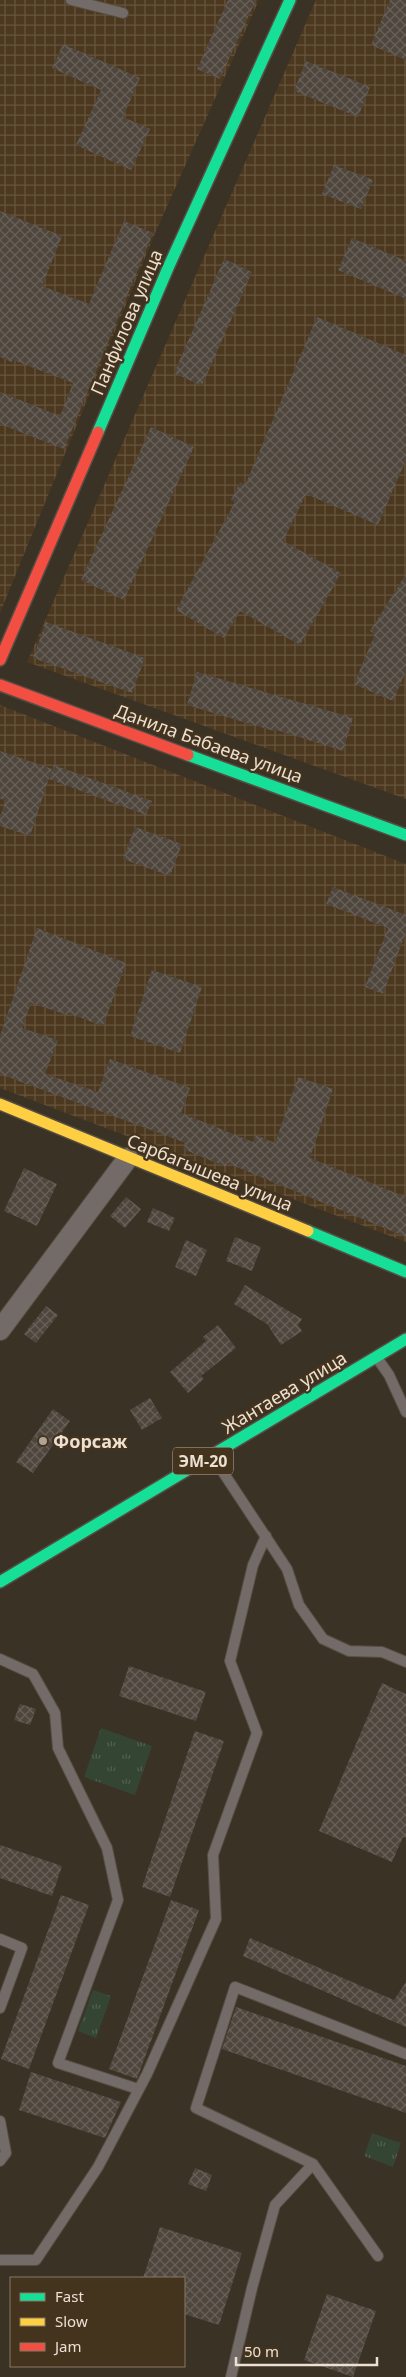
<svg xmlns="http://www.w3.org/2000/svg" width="406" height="2377" viewBox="0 0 406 2377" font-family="'Noto Sans',sans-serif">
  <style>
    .industrial { fill: url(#industrial-grid) }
    .grass { fill: url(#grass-tufts) }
    .building { fill: url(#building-cross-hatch) }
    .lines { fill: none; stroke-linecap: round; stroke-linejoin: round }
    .lane-casing { stroke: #564d43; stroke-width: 12 }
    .street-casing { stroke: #564d43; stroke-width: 22 }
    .fast-casing { stroke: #564d43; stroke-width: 14 }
    .slow-casing { stroke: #564d43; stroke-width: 14 }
    .jam-casing { stroke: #564d43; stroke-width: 14 }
    .lane { stroke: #736b67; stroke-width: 10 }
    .street { stroke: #736b67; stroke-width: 20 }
    .fast { stroke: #16e098; stroke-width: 11 }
    .slow { stroke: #ffcf43; stroke-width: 11 }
    .jam { stroke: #f24e42; stroke-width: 11 }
    .poi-dot { fill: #aea396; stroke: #44331d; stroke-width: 2 }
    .labels { text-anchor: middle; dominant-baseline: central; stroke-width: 4.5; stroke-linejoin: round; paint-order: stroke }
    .shield { fill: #44331d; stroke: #baac9c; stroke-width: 1 }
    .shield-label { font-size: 16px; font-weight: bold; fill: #ece0d3 }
    .street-label { font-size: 18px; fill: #ece0d3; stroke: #44331d }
    .poi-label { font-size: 18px; font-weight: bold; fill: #ece0d3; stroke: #44331d; text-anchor: start }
  </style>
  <defs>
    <pattern id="industrial-grid" width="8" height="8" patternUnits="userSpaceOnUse" patternTransform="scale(1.25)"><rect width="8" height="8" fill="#4c381e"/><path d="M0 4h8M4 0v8" fill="none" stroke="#66543e"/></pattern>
    <pattern id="grass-tufts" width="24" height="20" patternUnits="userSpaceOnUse" patternTransform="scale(1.25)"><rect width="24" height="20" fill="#344533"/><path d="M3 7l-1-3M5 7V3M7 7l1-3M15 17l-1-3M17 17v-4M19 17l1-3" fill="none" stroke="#526050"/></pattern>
    <pattern id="building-cross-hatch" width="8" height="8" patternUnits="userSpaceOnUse" patternTransform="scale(1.25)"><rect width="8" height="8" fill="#4f473e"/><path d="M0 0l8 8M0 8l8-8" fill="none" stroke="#686159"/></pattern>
  </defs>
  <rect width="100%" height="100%" fill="#3b3226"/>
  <path class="industrial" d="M0,0h259l-103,231 -156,382z
    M316,0h90v799l-379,-137z
    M0,705l406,159v378l-406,-154z"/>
  <path class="grass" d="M101,1728l51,18 -17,49 -51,-18z
    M93,1990l18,6 -15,42 -18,-7z
    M372,2133l29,10 -8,24 -29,-11z"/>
  <path class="building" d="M228,0h28l-36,79 -23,-10z
    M390,0h16v60l-35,-15z
    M63,44l77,34 -17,39 27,12 -19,41 -55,-25 25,-55 -49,-22z
    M306,61l64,26 -12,30 -64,-26z
    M334,165l39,15 -12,29 -39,-15z
    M0,211l62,25 -20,50 47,18 35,-83 29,12 -89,216 -64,-25v-32l60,24 13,-33 -60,-23 -1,2 -12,-5z
    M352,238l54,23v38l-68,-29z
    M224,259l28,13 -50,114 -28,-13z
    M317,317l89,38v105l-28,65 -72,-31 -23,47 58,32 -41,72 -60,-34 -16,27 -48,-28 59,-108 -4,-2 9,-18 5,3z
    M151,427l43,20 -70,153 -43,-20z
    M406,574v97l-13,30 -39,-17 21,-50 -5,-3z
    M46,622l99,36 -13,35 -99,-35z
    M197,672l156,46 -10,33 -66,-21v2l-90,-27z
    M0,751l52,18 -22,67 -30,-10v-9l6,-17 -6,-1z
    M54,765l98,36 -6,14 -97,-36z
    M135,827l47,17 -12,32 -47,-17z
    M333,887l73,28v17l-23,62 -18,-7 23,-59 -62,-24z
    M37,928l89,35 -23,63 -35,-13 -1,2 -36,-12 -9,25 36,12 -13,34 53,18 12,-33 80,29 -9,25 72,29 3,-7 19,8 23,-66 35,12 -23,69 96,39v40l-179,-74 -1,4 -43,-18 3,-6 -186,-69v-38z
    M152,970l50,17 -22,66 -50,-17z
    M24,1168l33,16 -20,42 -33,-15z
    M126,1197l15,12 -16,19 -15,-12z
    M153,1208l22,10 -6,13 -22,-9z
    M235,1237l26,10 -9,24 -26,-10z
    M186,1240l21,10 -11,26 -21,-9z
    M245,1285l57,34 -4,6 4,6 -21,14 -14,-21 -33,-20z
    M46,1306l12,9 -22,28 -12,-9z
    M218,1325l18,23 -35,28 3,3 -16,14 -18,-21 36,-31 -3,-4z
    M150,1398l12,20 -20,12 -12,-20z
    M53,1409l17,12 -37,52 -17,-11z
    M129,1666l77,26 -10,29 -77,-25z
    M382,1683l24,11v144l-3,-1 -11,25 -73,-31z
    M20,1704l16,5 -6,16 -16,-5z
    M195,1731l29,10 -54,156 -28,-10z
    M0,1845l62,21 -10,30 -52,-18z
    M61,1895l28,10 -60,164 -28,-10z
    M171,1900l28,10 -62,169 -28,-10z
    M250,1938l144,62 12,-18v45l-163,-71z
    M236,2007l170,59v47l-184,-64z
    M31,2072l90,30 -16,36 -86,-28z
    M195,2168l17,7 -6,16 -18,-7z
    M160,2227l82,26 -23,72 -35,-11v-36h-41z
    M327,2294l49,17 -23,66 -49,-17z"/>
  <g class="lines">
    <g class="lane-casing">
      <path id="lane" d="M71,0l52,13
        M377,1358l12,17 17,37
        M213,1457l74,112 12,36 24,34 26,12 33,1 24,10
        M0,1659l33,15 22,39 3,35 49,100 11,52 -60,163 80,26
        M0,1939l22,9 -22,60
        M0,2121l6,32 -6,8
        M378,2256l-65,-92 -117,-56 39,-121 171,67
        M0,2260h36l62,-93 49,-93 69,-155 -3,-64 44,-122 -27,-72 23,-96 13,-29
        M231,2377l21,-89 23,-83 38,-41"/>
    </g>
    <g class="street-casing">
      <path id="street" d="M0,1330l128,-172"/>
    </g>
    <g class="fast-casing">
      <path id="fast" d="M98,432l70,-164 122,-268
        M188,755l218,80
        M308,1231l98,41
        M0,1582l406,-243"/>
    </g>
    <g class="slow-casing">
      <path id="slow" d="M0,1104l308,127"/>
    </g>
    <g class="jam-casing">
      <path id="jam" d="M0,660l98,-228
        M0,685l188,70"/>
    </g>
    <use href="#lane" class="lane"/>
    <use href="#street" class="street"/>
    <use href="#fast" class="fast"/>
    <use href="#slow" class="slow"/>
    <use href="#jam" class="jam"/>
  </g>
  <circle class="poi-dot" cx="43" cy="1441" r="5"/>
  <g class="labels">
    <rect class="shield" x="173" y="1447.5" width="60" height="27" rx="4"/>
    <g class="shield-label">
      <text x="203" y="1461">ЭМ-20</text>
    </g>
    <g class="street-label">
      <text transform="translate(126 322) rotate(-67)">Панфилова улица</text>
      <text transform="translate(209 743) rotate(20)">Данила Бабаева улица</text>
      <text transform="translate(210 1172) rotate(22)">Сарбагышева улица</text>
      <text transform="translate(284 1392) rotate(-31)">Жантаева улица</text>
    </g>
    <g class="poi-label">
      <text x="53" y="1441">Форсаж</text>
    </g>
  </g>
  <rect x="10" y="2277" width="175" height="90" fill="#44331d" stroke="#877866"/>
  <rect x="20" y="2293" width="25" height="8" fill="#16e098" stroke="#877866"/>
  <text x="55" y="2302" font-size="15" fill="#ece0d3">Fast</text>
  <rect x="20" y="2318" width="25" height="8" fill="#ffcf43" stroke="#877866"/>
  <text x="55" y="2327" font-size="15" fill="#ece0d3">Slow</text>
  <rect x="20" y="2343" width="25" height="8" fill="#f24e42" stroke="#877866"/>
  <text x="55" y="2352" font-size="15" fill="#ece0d3">Jam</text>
  <path d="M236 2357v8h141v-8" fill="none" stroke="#ece0d3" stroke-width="2.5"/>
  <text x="244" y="2357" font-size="15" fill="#ece0d3" stroke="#44331d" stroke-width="4" paint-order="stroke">50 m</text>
</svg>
